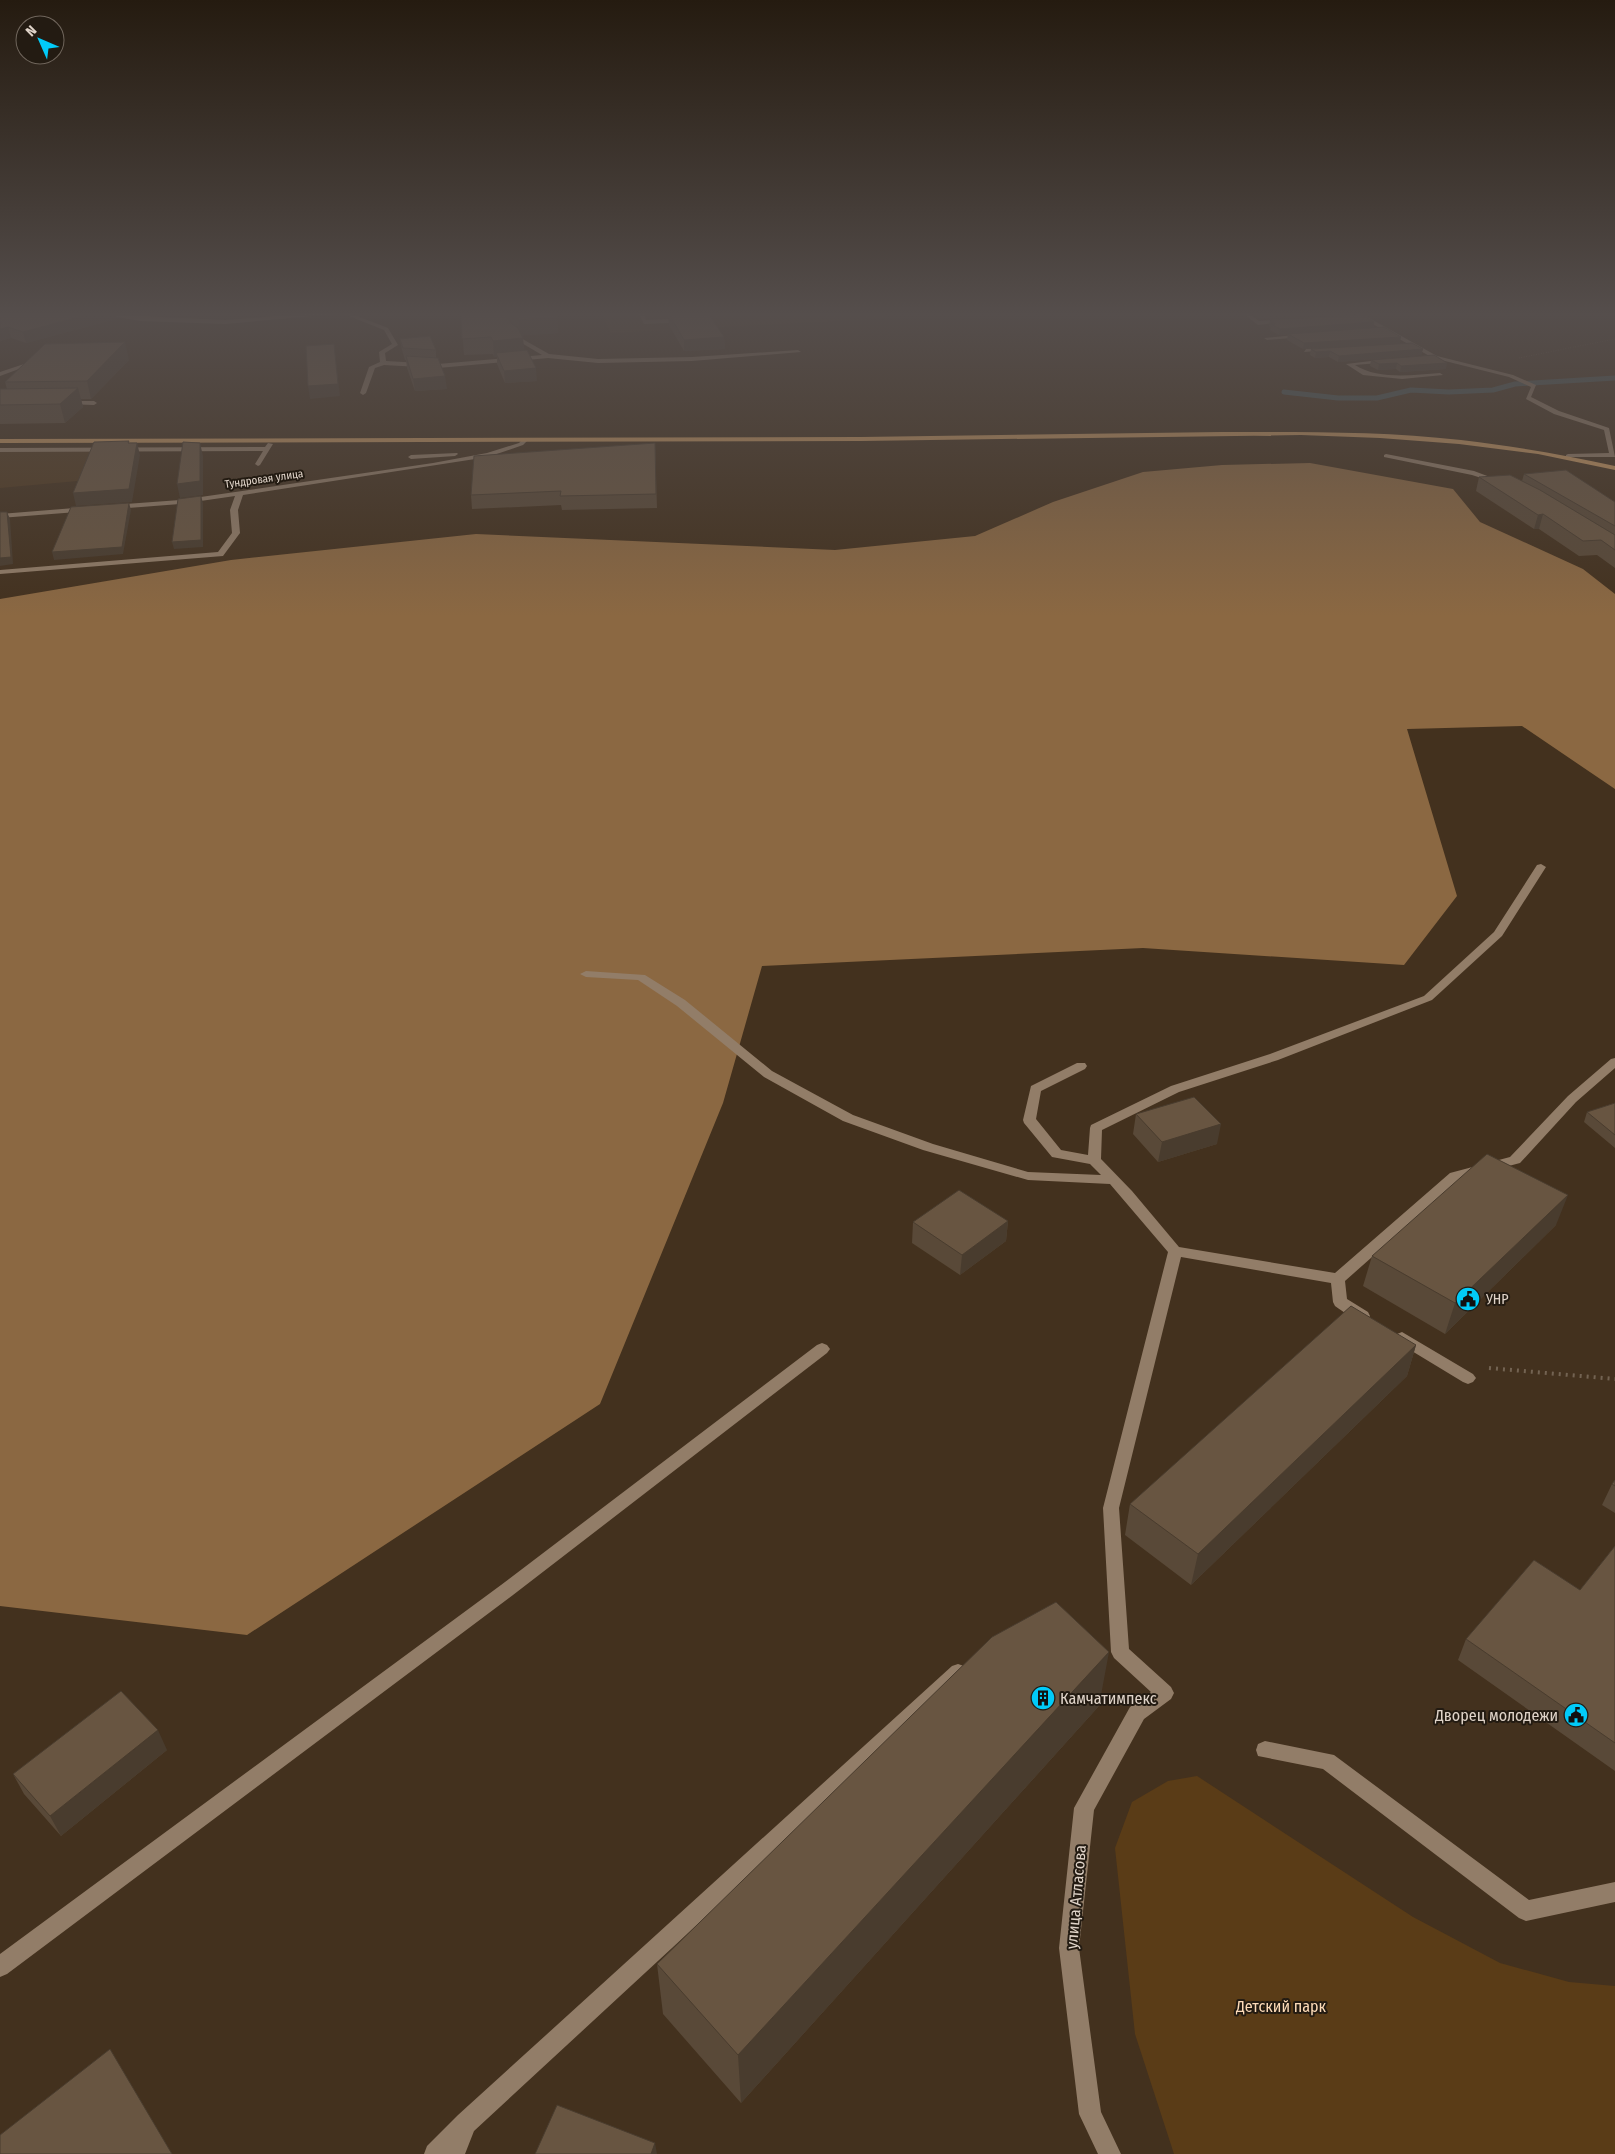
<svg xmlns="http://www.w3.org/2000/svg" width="1615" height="2154" viewBox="0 0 1615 2154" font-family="'Fira Sans Condensed',sans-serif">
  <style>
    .built { fill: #503a21 }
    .green { fill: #5a3c17 }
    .forest { fill: #8b6842 }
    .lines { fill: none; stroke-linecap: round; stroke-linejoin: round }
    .stream { stroke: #465a5d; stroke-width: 5 }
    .path-far1 { stroke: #736352; stroke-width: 1; stroke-dasharray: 0.5 2; stroke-linecap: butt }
    .path { stroke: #736352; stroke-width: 4; stroke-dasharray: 2 5; stroke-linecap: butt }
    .minor { fill: #927d68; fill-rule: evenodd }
    .major { fill: #ca9961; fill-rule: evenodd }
    .wall { fill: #594938 }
    .shaded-wall { fill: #493c2e }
    .building { fill: #685541; stroke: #493c2e }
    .labels { text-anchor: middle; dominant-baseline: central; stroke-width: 4; stroke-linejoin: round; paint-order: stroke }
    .far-street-label { font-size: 11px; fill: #e0d4c9; stroke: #231b12 }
    .poi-label { font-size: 14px; fill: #e0d4c9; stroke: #231b12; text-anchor: start }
    .near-poi-label { font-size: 16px; fill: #e0d4c9; stroke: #231b12; text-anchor: start }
    .near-street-label { font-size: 16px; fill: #e0d4c9; stroke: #231b12 }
    .near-park-label { font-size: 16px; fill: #fddbb8; stroke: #231b12 }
  </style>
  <rect width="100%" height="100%" fill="#43311e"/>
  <path class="built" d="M602,314h284l4,4 -279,15z
    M0,451h109l2,27 -111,10z"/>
  <path class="green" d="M1197,1776l216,141 87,46 69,19 46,4v168h-441l-39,-120 -20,-186 17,-46 36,-21z"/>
  <path class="forest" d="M1310,463l143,26 27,33 103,47 32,25v195l-93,-63 -115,3 50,167 -53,69 -261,-17 -381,18 -39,137 -123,301 -353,231 -247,-29v-1007l231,-39 245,-26 359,16 140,-14 78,-34 90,-30 79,-7z"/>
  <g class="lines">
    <path class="stream" d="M1284,392l54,6h39l34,-8 38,2 44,-2 22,-6 100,-6"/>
    <path class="path-far1" d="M1519,358l96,-19"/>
    <path class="path" d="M1489,1368l126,11"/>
    <path class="minor" d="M98,314l127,6 80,-6h30l-110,10 -84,-3z
      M344,314h8l36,14 10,17 -13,8 1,8 52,3 104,-9 -27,-16 -6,-7 3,-2 7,7 30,17 49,5 94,-2 106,-7 3,2 -109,9 -94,2 -50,-5 -110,10 -54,-3 -9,3 -9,25 -3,2 -3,-2 9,-26 11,-5 -1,-10 13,-8 -8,-14z
      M639,314h5l2,6 44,-2 4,-4h6l-9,8 -47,2z
      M1244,314h6l9,7 27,-2 3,2 -31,4z
      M1355,314h7l75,42 76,19 23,10 -5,12 28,14 50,17 6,29h-49v-2l2,-1 41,-1 -5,-23 -50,-16 -28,-15 5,-12 -22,-10 -76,-19z
      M1305,334l-2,3 -36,3 -3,-2z
      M1306,349l21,-1 3,2 -26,2z
      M1388,359l2,3 -35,3c23,15 58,10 85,8l3,2 -41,4 -39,-4 -17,-11z
      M33,361l5,1 -38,14v-4z
      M66,401h28l3,2 -3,2 -30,-1z
      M524,438l5,1 -6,6 -35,12 -245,38 -5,15 2,23 -17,23 -223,18v-4l218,-18 14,-19 -2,-23 5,-14 -55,8 -65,5 -4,-2 1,-2 68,-5 253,-37 54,-10 32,-10z
      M268,443l5,1 -13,21 -2,1 -3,-2 8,-13 -263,1v-4l265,-1z
      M457,453l1,1 -3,2 -44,3 -3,-2 3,-2z
      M1386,454l88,17 32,12 -3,2 -31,-10 -88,-18v-2z
      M87,507h3v4l-90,7v-4z
      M1541,864l5,3 -44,69 -70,64 -154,60 -99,32 -77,38 -1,29 31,32 47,56 156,26 115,-100 60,-16 58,-61 43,-37 4,-1v10l-39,34 -56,61 -60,16 -115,102 2,18 21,13 2,4 -2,4c-11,3 -24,-8 -33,-14l-2,-4 -2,-19 -150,-26 -62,251 10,141 42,38 3,6 -3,6 -27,20 -50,91 -15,138 22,164 20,42h-23l-19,-40 -20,-166 15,-140 56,-101 21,-15 -37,-34 -3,-6 -8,-144 65,-256 -58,-68 -82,-4 -105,-30 -80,-29 -79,-44 -87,-71 -39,-26 -52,-3 -6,-3 6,-3 59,4 40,25 87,71 81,44 80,29 95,28 73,3 -11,-11 -38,-7 -28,-34 -1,-3 8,-34 46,-23h8l2,3 -2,3 -44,22 -5,28 25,31 27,5 2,-27 1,-3 80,-39 99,-32 154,-58 70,-64 43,-67z
      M1402,1332l71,42 3,4 -3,4 -5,2 -5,-2 -66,-40 -2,-4 2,-4z
      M822,1343l5,2 3,4 -3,4 -314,242 -506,379 -7,3v-23l501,-369 316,-240z
      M958,1664l6,2 3,6 -3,6 -490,453 -9,23h-41l3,-8 31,-31 494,-449z
      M1265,1741l69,14 195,145 86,-18v20l-89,19 -7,-3 -196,-149 -65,-13 -2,-6 2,-6z"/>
    <path class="major" d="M1221,432c80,0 161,-1 240,8 52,6 103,15 154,26v4l-77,-16 -79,-10 -79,-6 -79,-3 -440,6 -861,2v-4l861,-2z"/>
  </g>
  <path class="wall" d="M0,314h115l1,5 -90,24 -15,-5 -11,3z
    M461,314h94l2,3 1,16 -36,2 2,15 13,31 -32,2 -8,-19v-7h-3l-1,-3 -29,1z
    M668,314h41l15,23 1,12 -41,2 -15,-26z
    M1254,314h73l-67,5z
    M1270,320l104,2 -1,6 -94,7 -9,-5 1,-3 -2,-1z
    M1288,334l112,9 -97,6 -16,-9z
    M400,339l36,11v8l11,31 -32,2 -8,-23 -1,-8h-1l-3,-10z
    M1311,349h112l-2,6 -83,7 -9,-5 -14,1 -5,-3z
    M129,360l-38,39h-10l2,8 -18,16 -65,1v-35h7l-2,-7z
    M1371,360l75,9 -46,3 -4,-3 -18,1 -8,-4z
    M655,443l2,65 -95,2 -1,-5 -89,4 -1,-14z
    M1524,474l91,28v66l-18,-13 -18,1 -40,-27h-5l-58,-38 3,-14 43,4z
    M1615,1103v45l-31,-26 3,-10z
    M1136,1114l81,30 -59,18 -25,-28z
    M1008,1221l-2,20 -46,34 -48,-32 1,-21z
    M1556,1225l-111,109 -82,-48 9,-30z
    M1416,1345l-9,31 -216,209 -66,-50 5,-31z
    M1615,1480v33l-13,-8 10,-21z
    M1615,1546v225l-157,-111 8,-21 114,-49z
    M1099,1706l-358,397 -78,-89 -6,-50z
    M167,1750l-106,86 -37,-42 -11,-20z"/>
  <path class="shaded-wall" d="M90,314h25l1,5 -90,24 -3,-11z
    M1260,314h67l-67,5z
    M557,317l1,16 -38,3 -1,-16z
    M1374,322l-1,6 -94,7 1,-6z
    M8,327l3,11 -11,3v-12z
    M724,337l1,12 -41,2v-11z
    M1401,337l-1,6 -97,6 1,-6z
    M523,338l2,17 -29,-2 1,4h-3l-1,-16z
    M125,342l4,18 -38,39 -4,-18z
    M334,344l6,52 -30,3 -2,-13z
    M1423,349l-2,6 -83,7 1,-6z
    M1330,351l-1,6 -14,1 1,-6z
    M1397,363l-1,6 -18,1 1,-6z
    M1447,363l-1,6 -46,3 1,-6z
    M536,368l1,13 -32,2 -1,-12z
    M445,376l2,13 -32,2 -2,-12z
    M78,388l5,19 -18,16 -5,-19z
    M137,443l3,12 -8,47 -56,4 -3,-13z
    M200,443l3,13v39l-23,3 -3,-14z
    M201,496l2,7v44l-29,2 -2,-7z
    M129,503l2,7 -8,44 -69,6 -2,-8z
    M7,512l3,7 3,45 -13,2v-8z
    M1543,514l-4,15h-5l4,-14z
    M1221,1124l-4,20 -59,18 4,-20z
    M1568,1195l-12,30 -111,109 10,-31z
    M1008,1221l-2,20 -46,34 2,-20z
    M1416,1345l-9,31 -216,209 7,-31z
    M1109,1652l-10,54 -358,397 -3,-48z
    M158,1730l9,20 -106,86 -11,-20z
    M655,2143l2,11h-6z"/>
  <path class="building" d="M0,314h90l-67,18 -15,-5 -8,2z
    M461,314h43l8,10 6,4 5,10 -30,3 -2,-4 -29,2z
    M514,314h41l2,3 -38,3z
    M669,314h40l15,23 -40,3z
    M1362,315l12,7 -94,7 -9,-5h4l-5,-4z
    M1384,327l17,10 -97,6 -16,-9z
    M430,336l6,14 -33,-2 -3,-9z
    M125,342l-38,39 -82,1 40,-38z
    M1412,343l11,6 -84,7 -9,-5 -14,1 -5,-3z
    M334,344l4,40 -30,2 -2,-40z
    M527,350l9,18 -32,3 -8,-18z
    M1434,355l13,8 -46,3 -4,-3 -18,1 -8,-4z
    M406,356l32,2 7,18 -32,3z
    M78,388l-18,16 -60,1v-16z
    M129,441l-1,2h9l-8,46 -56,4 21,-51z
    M183,442l17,1v38l-23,3z
    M655,443l1,51 -96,2 1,-5 -90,4 3,-39z
    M1566,470l49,32v24l-91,-52z
    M1510,475l30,15 75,45v15l-14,-10 -18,1 -40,-27 -5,1 -59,-38z
    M201,496v44l-29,2 6,-43z
    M129,503l-7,44 -70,5 19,-45z
    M0,512h7l4,45 -11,1z
    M1194,1097l27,27 -59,18 -26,-28z
    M1615,1103v32l-28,-23z
    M1487,1154l81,41 -113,108 -83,-47z
    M959,1190l49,31 -46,34 -49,-33z
    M1351,1306l65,39 -218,209 -68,-50z
    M1615,1480v6l-3,-2z
    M1615,1546v197l-149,-104 68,-79 46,30z
    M1056,1602l53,50 -371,403 -81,-91 335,-327z
    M121,1691l37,39 -108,86 -37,-42z
    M110,2049l62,105h-172v-19z
    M557,2105l98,38 -4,11h-116z"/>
  <linearGradient id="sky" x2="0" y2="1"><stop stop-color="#251b10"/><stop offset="0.51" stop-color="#554e4c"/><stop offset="1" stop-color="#554e4c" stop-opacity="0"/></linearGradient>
  <rect width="1615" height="616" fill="url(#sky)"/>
  <defs>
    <g id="civic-disc" transform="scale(1.25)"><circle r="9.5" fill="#01cbf9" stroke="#231b12"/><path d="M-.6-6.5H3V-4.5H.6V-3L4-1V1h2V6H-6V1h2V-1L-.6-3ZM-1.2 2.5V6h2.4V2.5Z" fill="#111"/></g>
    <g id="building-disc" transform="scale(1.25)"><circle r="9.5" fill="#01cbf9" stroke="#231b12"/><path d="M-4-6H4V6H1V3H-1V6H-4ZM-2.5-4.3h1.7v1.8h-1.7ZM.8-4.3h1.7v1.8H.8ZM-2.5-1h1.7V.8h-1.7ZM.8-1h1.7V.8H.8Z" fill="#111"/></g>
  </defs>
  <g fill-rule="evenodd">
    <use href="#civic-disc" x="1468" y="1299"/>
    <use href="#building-disc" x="1043" y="1698"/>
    <use href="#civic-disc" x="1576" y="1715"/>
  </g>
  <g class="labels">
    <g class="far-street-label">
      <text transform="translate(264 479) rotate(-8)">Тундровая улица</text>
    </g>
    <g class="poi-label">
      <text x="1486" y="1299">УНР</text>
    </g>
    <g class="near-poi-label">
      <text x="1060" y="1698">Камчатимпекс</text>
      <text x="1558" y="1715" text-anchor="end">Дворец молодежи</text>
    </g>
    <g class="near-street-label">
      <text transform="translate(1076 1897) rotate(-85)">улица Атласова</text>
    </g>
    <g class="near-park-label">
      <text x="1281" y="2006">Детский парк</text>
    </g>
  </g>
  <g transform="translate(40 40) rotate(315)"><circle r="24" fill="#231b12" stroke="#6f655b"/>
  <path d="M0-4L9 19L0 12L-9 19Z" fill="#01cbf9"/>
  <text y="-8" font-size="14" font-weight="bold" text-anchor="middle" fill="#e0d4c9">N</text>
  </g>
</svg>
